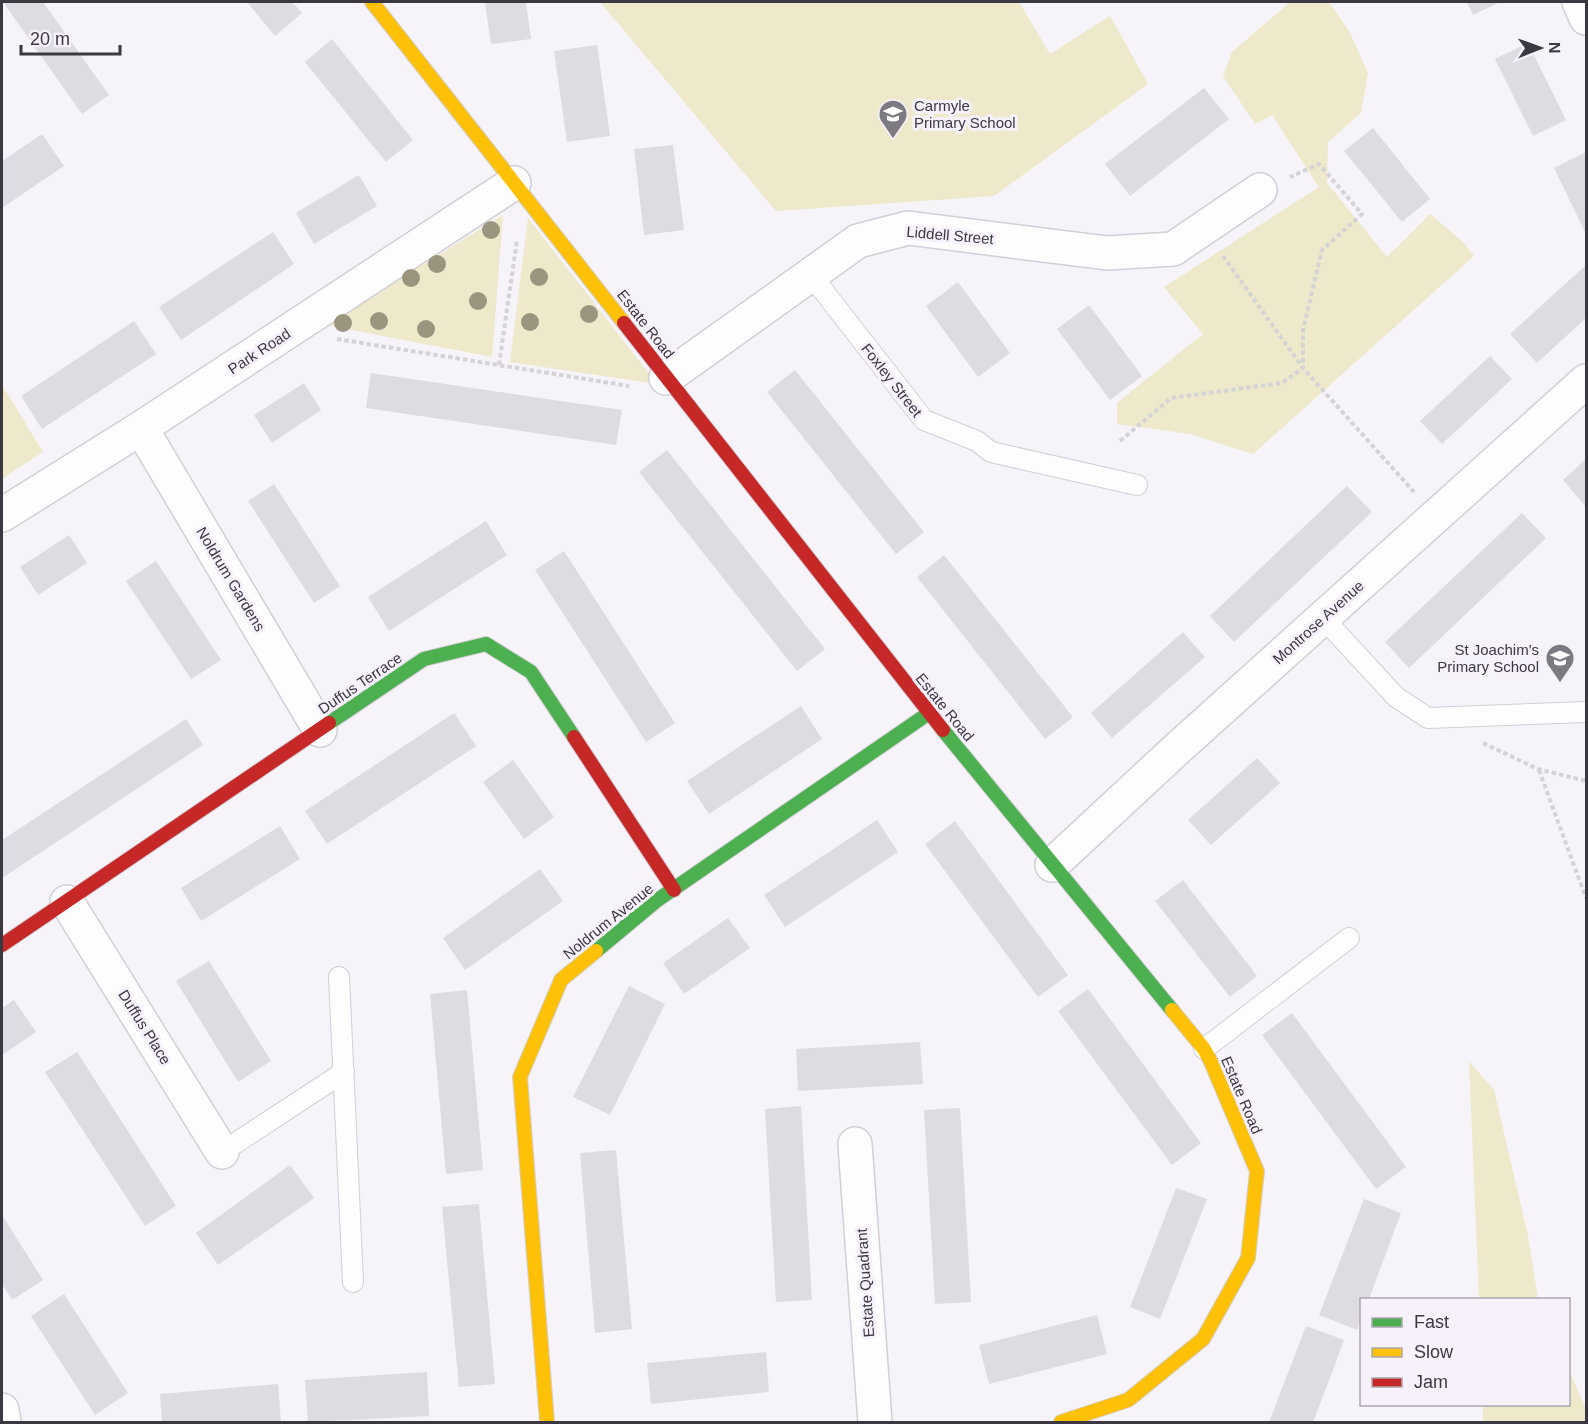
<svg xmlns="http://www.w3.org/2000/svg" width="1588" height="1424" viewBox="0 0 1588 1424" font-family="Helvetica,sans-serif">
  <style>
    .green { fill: #ede9ca }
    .building { fill: #dfdbe3 }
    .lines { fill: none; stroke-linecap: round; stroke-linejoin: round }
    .lane-casing { stroke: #d2cfd6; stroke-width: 22 }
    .street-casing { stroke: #d2cfd6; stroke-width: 36 }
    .fast-casing { stroke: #d2cfd6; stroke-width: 16 }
    .slow-casing { stroke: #d2cfd6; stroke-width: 16 }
    .jam-casing { stroke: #d2cfd6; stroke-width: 16 }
    .path { stroke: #d4d3d6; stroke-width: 4; stroke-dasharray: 4.5 3; stroke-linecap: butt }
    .lane { stroke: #fefdfe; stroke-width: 20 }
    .street { stroke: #fefdfe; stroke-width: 33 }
    .fast { stroke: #4caf50; stroke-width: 14 }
    .slow { stroke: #ffc107; stroke-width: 14 }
    .jam { stroke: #c62828; stroke-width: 14 }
    .tree { fill: #99957e }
    .labels { text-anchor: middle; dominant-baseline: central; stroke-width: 6; stroke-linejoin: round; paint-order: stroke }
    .poi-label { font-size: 15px; fill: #3c3841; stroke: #f6f1fb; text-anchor: start }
    .street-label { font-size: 15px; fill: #3c3841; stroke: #f6f1fb }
  </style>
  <rect width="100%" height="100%" fill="#f6f3f9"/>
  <path class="green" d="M600,2h419l31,52 60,-38 38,68 -154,112 -218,15z
    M1290,2h39l20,29 19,42 -7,40 -33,29 -1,41 60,74 43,-43 33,28 11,14 -221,198 -63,-20 -73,-10v-21l86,-69 -39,-47 155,-100 -47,-72 -17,9 -32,-48 9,-24z
    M503,215l-11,142 -166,-32z
    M528,218l129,166 -147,-22z
    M2,385l41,67 -41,27z
    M1469,1061l25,29 34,146 10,63h-59z
    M1569,1370l17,39v13h-103v-17l85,-1z"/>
  <path class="building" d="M3,2h40l66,93 -27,19z
    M247,2h45l10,11 -27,23z
    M485,2h41l5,37 -40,5z
    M1467,2h33l-27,13z
    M332,39l81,101 -27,22 -81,-100z
    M1528,43l38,77 -33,16 -38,-77z
    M597,45l13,91 -43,6 -13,-91z
    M1204,88l25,31 -99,77 -25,-32z
    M1373,128l57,71 -28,23 -58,-71z
    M42,134l22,32 -62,42v-47z
    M673,145l11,85 -40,5 -10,-86z
    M1586,152v82l-32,-66z
    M359,175l18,31 -63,38 -18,-31z
    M273,232l21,32 -113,76 -22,-33z
    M1586,265v53l-49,45 -27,-29z
    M958,282l52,71 -32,24 -52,-71z
    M1089,305l53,71 -32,24 -53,-71z
    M134,321l22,33 -114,75 -21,-33z
    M1490,356l22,23 -70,65 -22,-23z
    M795,370l129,162 -28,22 -129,-162z
    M371,373l251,37 -6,35 -250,-37z
    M304,383l17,27 -49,33 -18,-28z
    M667,450l158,199 -28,22 -158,-199z
    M1586,459v48l-23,-27z
    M274,484l66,102 -26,17 -66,-102z
    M1347,486l25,26 -138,130 -24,-26z
    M1522,513l24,25 -137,130 -24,-26z
    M486,521l21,34 -118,76 -21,-34z
    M69,535l18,28 -49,32 -18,-28z
    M564,551l111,172 -29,19 -111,-172z
    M944,555l129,162 -28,22 -128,-162z
    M156,561l65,99 -30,19 -65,-98z
    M1183,632l22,25 -93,81 -21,-25z
    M801,706l21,33 -113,75 -22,-33z
    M454,713l22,33 -149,98 -22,-33z
    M186,719l17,26 -201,133v-38z
    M1257,758l23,25 -69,62 -23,-25z
    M513,760l41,57 -30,22 -41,-57z
    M877,820l21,32 -113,75 -21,-32z
    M955,821l113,154 -30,22 -113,-153z
    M280,826l20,33 -99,62 -20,-33z
    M540,869l23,32 -98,69 -22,-32z
    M1183,880l74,96 -27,21 -75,-96z
    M728,918l22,30 -66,46 -21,-31z
    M209,961l62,100 -33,21 -62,-101z
    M629,986l36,18 -55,111 -37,-18z
    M1088,989l113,154 -29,22 -114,-154z
    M467,990l16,180 -37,4 -16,-180z
    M14,1000l22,32 -34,23v-47z
    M1292,1013l114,154 -30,22 -114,-154z
    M920,1042l3,42 -125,7 -2,-42z
    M77,1052l99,154 -31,20 -100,-154z
    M801,1106l11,194 -36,2 -11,-193z
    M960,1108l11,194 -36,2 -11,-194z
    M616,1150l16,179 -37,4 -15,-180z
    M290,1165l24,33 -96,67 -22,-32z
    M1176,1188l31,11 -47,120 -30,-12z
    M1364,1199l37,14 -32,86 -7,1v18l-5,12 -38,-15z
    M479,1204l16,180 -36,3 -17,-180z
    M2,1215l41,65 -31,20 -10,-16z
    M64,1294l64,99 -33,22 -64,-99z
    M1097,1315l10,39 -118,30 -10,-39z
    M1306,1326l38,14 -11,30 -20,52h-44z
    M766,1352l3,40 -118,12 -4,-41z
    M427,1372l2,44 -121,6 -3,-42z
    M278,1384l3,38h-119l-2,-28z"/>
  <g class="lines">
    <g class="lane-casing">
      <path id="lane" d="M811,275l113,145 53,21 14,11 146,33
        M1323,618l73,79 32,21 158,-6
        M339,977l14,305
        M1204,1049l145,-111
        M222,1152l122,-80"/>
    </g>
    <g class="street-casing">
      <path id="street" d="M1579,2l7,16
        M666,378l192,-137 50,-13 199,25 66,-4 87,-59
        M141,428l179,302
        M2,515l139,-87 373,-245
        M1052,865l126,-117 408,-367
        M67,902l155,250
        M855,1144l20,278
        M2,1410l2,12"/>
    </g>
    <g class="fast-casing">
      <path id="fast" d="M329,723l95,-64 62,-15 45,28 43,65
        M943,730l229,280
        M596,951l60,-50 273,-188"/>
    </g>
    <g class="slow-casing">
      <path id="slow" d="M372,2l252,321
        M547,1422l-27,-345 41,-97 35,-29
        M1061,1422l67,-22 75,-61 45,-81 9,-87 -46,-109 -7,-13 -32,-39"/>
    </g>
    <g class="jam-casing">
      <path id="jam" d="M624,323l319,407
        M574,737l100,153
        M2,945l327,-222"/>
    </g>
    <path class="path" d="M1223,256l80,112 111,124
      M337,339l292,47
      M499,365l18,-125
      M1120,441l51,-43 111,-15 21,-15v-38l19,-80 40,-36 -43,-50 -29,13
      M1483,743l55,26 48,12
      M1539,770l47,128"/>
    <use href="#lane" class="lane"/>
    <use href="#street" class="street"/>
    <use href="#fast" class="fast"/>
    <use href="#slow" class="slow"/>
    <use href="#jam" class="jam"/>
  </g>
  <g class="tree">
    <circle cx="491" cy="230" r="9"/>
    <circle cx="437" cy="264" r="9"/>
    <circle cx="539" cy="277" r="9"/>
    <circle cx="411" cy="278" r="9"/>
    <circle cx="478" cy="301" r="9"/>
    <circle cx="589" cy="314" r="9"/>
    <circle cx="379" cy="321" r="9"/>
    <circle cx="530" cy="322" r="9"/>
    <circle cx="343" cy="323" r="9"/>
    <circle cx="426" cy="329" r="9"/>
  </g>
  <defs>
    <g id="school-pin" transform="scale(1.5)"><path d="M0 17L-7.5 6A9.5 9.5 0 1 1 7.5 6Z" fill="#7d7981" stroke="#f6f1fb"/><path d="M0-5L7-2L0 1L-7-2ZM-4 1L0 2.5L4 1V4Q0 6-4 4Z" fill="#fff"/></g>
  </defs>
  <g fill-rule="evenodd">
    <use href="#school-pin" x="893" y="114"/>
    <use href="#school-pin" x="1560" y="658"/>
  </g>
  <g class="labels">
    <g class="poi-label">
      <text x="914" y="105">Carmyle<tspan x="914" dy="17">Primary School</tspan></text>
      <text x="1539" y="649" text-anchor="end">St Joachim's<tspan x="1539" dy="17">Primary School</tspan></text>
    </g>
    <g class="street-label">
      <text transform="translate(950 235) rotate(5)">Liddell Street</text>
      <text transform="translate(646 324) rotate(52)">Estate Road</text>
      <text transform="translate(259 351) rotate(-33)">Park Road</text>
      <text transform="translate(892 380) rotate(52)">Foxley Street</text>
      <text transform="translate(231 579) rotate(59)">Noldrum Gardens</text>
      <text transform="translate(1318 622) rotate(-42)">Montrose Avenue</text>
      <text transform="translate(360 683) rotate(-34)">Duffus Terrace</text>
      <text transform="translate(945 707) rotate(51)">Estate Road</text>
      <text transform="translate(608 921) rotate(-39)">Noldrum Avenue</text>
      <text transform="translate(145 1027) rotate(58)">Duffus Place</text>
      <text transform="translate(1242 1095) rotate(67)">Estate Road</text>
      <text transform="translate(865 1283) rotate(-94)">Estate Quadrant</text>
    </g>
  </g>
  <rect width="1588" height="1424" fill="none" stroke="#3c3841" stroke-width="6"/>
  <rect x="1360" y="1298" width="210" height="108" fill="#f6f1fb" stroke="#aca7b1" stroke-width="1.5"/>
  <rect x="1372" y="1318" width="30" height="9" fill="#4caf50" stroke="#aca7b1" stroke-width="1.5"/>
  <text x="1414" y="1328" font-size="18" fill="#3c3841">Fast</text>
  <rect x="1372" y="1348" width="30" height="9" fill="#ffc107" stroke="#aca7b1" stroke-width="1.5"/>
  <text x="1414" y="1358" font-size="18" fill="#3c3841">Slow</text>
  <rect x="1372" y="1378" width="30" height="9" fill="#c62828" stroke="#aca7b1" stroke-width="1.5"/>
  <text x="1414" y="1388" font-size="18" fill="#3c3841">Jam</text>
  <g transform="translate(1540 48) rotate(89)" stroke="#f6f1fb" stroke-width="4.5" paint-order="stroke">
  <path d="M0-4.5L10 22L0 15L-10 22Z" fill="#3c3841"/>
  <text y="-9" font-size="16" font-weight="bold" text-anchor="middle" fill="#3c3841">N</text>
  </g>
  <path d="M21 45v9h99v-9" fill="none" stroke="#3c3841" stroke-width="3"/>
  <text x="30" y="45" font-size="18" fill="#3c3841" stroke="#f6f1fb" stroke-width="4.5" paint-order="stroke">20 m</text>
</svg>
